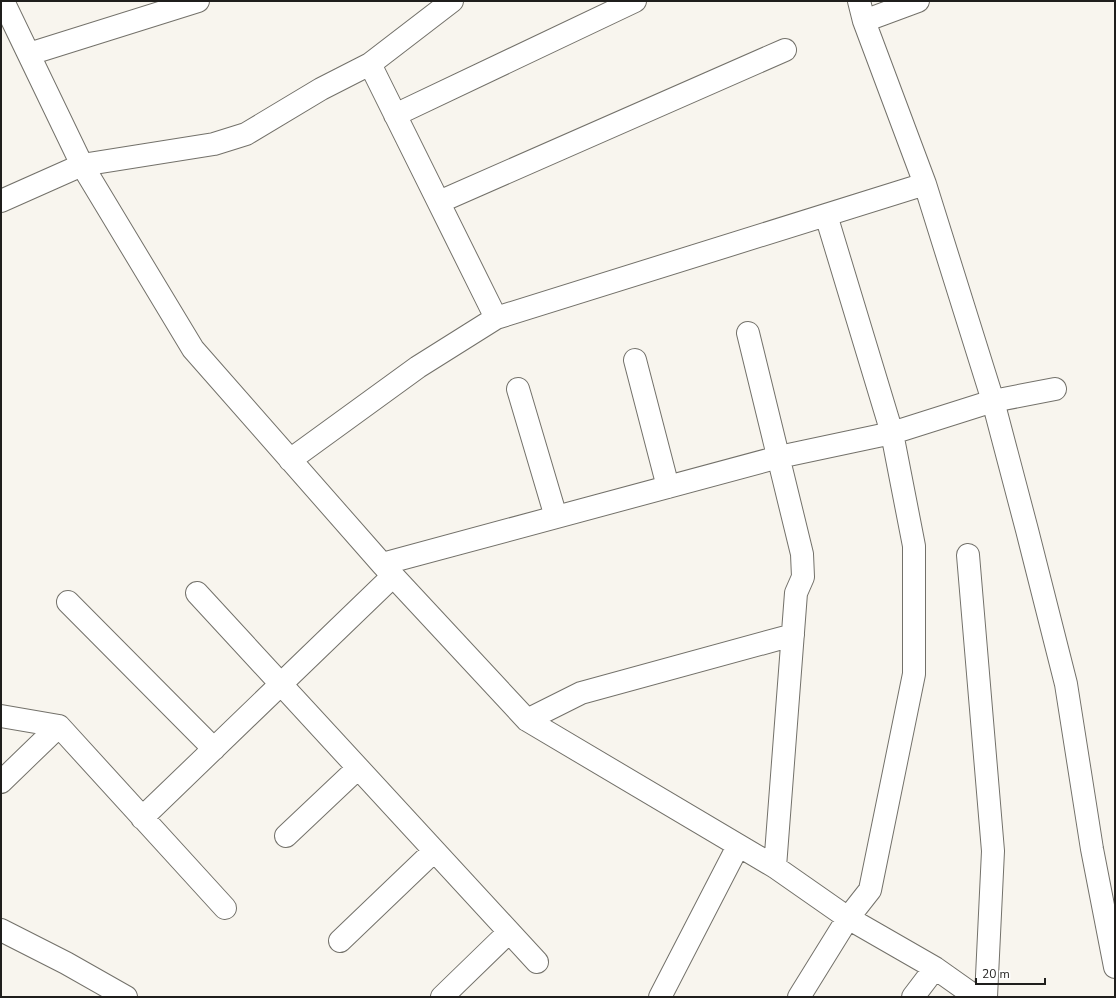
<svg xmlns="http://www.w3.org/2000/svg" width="1116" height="998" viewBox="0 0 1116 998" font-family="'Nunito Sans',sans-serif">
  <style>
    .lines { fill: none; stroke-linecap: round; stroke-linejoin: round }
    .minor-casing { stroke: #73716a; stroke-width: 24 }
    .minor { stroke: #fff; stroke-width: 22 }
  </style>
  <rect width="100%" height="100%" fill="#f8f5ee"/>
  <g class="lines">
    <g class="minor-casing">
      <path id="minor" d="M3,1l79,164 111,184 189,215 145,156 248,147 73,51 87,50 41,29
        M859,1l5,20 61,163 68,217 34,129 39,154 26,165 23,118
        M864,21l54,-20
        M29,54l169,-53
        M370,64l126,254
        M395,115l240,-114
        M1,201l81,-36 132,-21 32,-10 75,-45 49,-25 82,-63
        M439,202l346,-152
        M748,333l54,221 1,23 -7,16 -21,274
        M635,360l33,127
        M518,389l38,128
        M290,460l128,-93 78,-49 429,-134
        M968,555l25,296 -7,146
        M382,564l397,-107 113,-24 101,-32 62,-12
        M197,593l340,369
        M68,602l146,147
        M1,716l58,10 166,182
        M527,720l54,-27 212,-58
        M1,782l58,-56
        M142,818l251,-242
        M286,836l72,-68
        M1,930l65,33 60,34
        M340,941l94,-90
        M442,997l67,-65
        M660,997l78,-151
        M799,997l49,-79 22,-28 44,-216v-128l-22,-113 -66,-218
        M913,997l22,-29"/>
    </g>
    <use href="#minor" class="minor"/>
  </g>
  <rect width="1116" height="998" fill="none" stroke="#1f1e1c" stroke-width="4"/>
  <path d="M976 978v6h69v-6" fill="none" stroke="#1f1e1c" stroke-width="2"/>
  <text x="982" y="978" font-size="12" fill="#1f1e1c" stroke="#ffffff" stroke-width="3" paint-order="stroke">20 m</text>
</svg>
